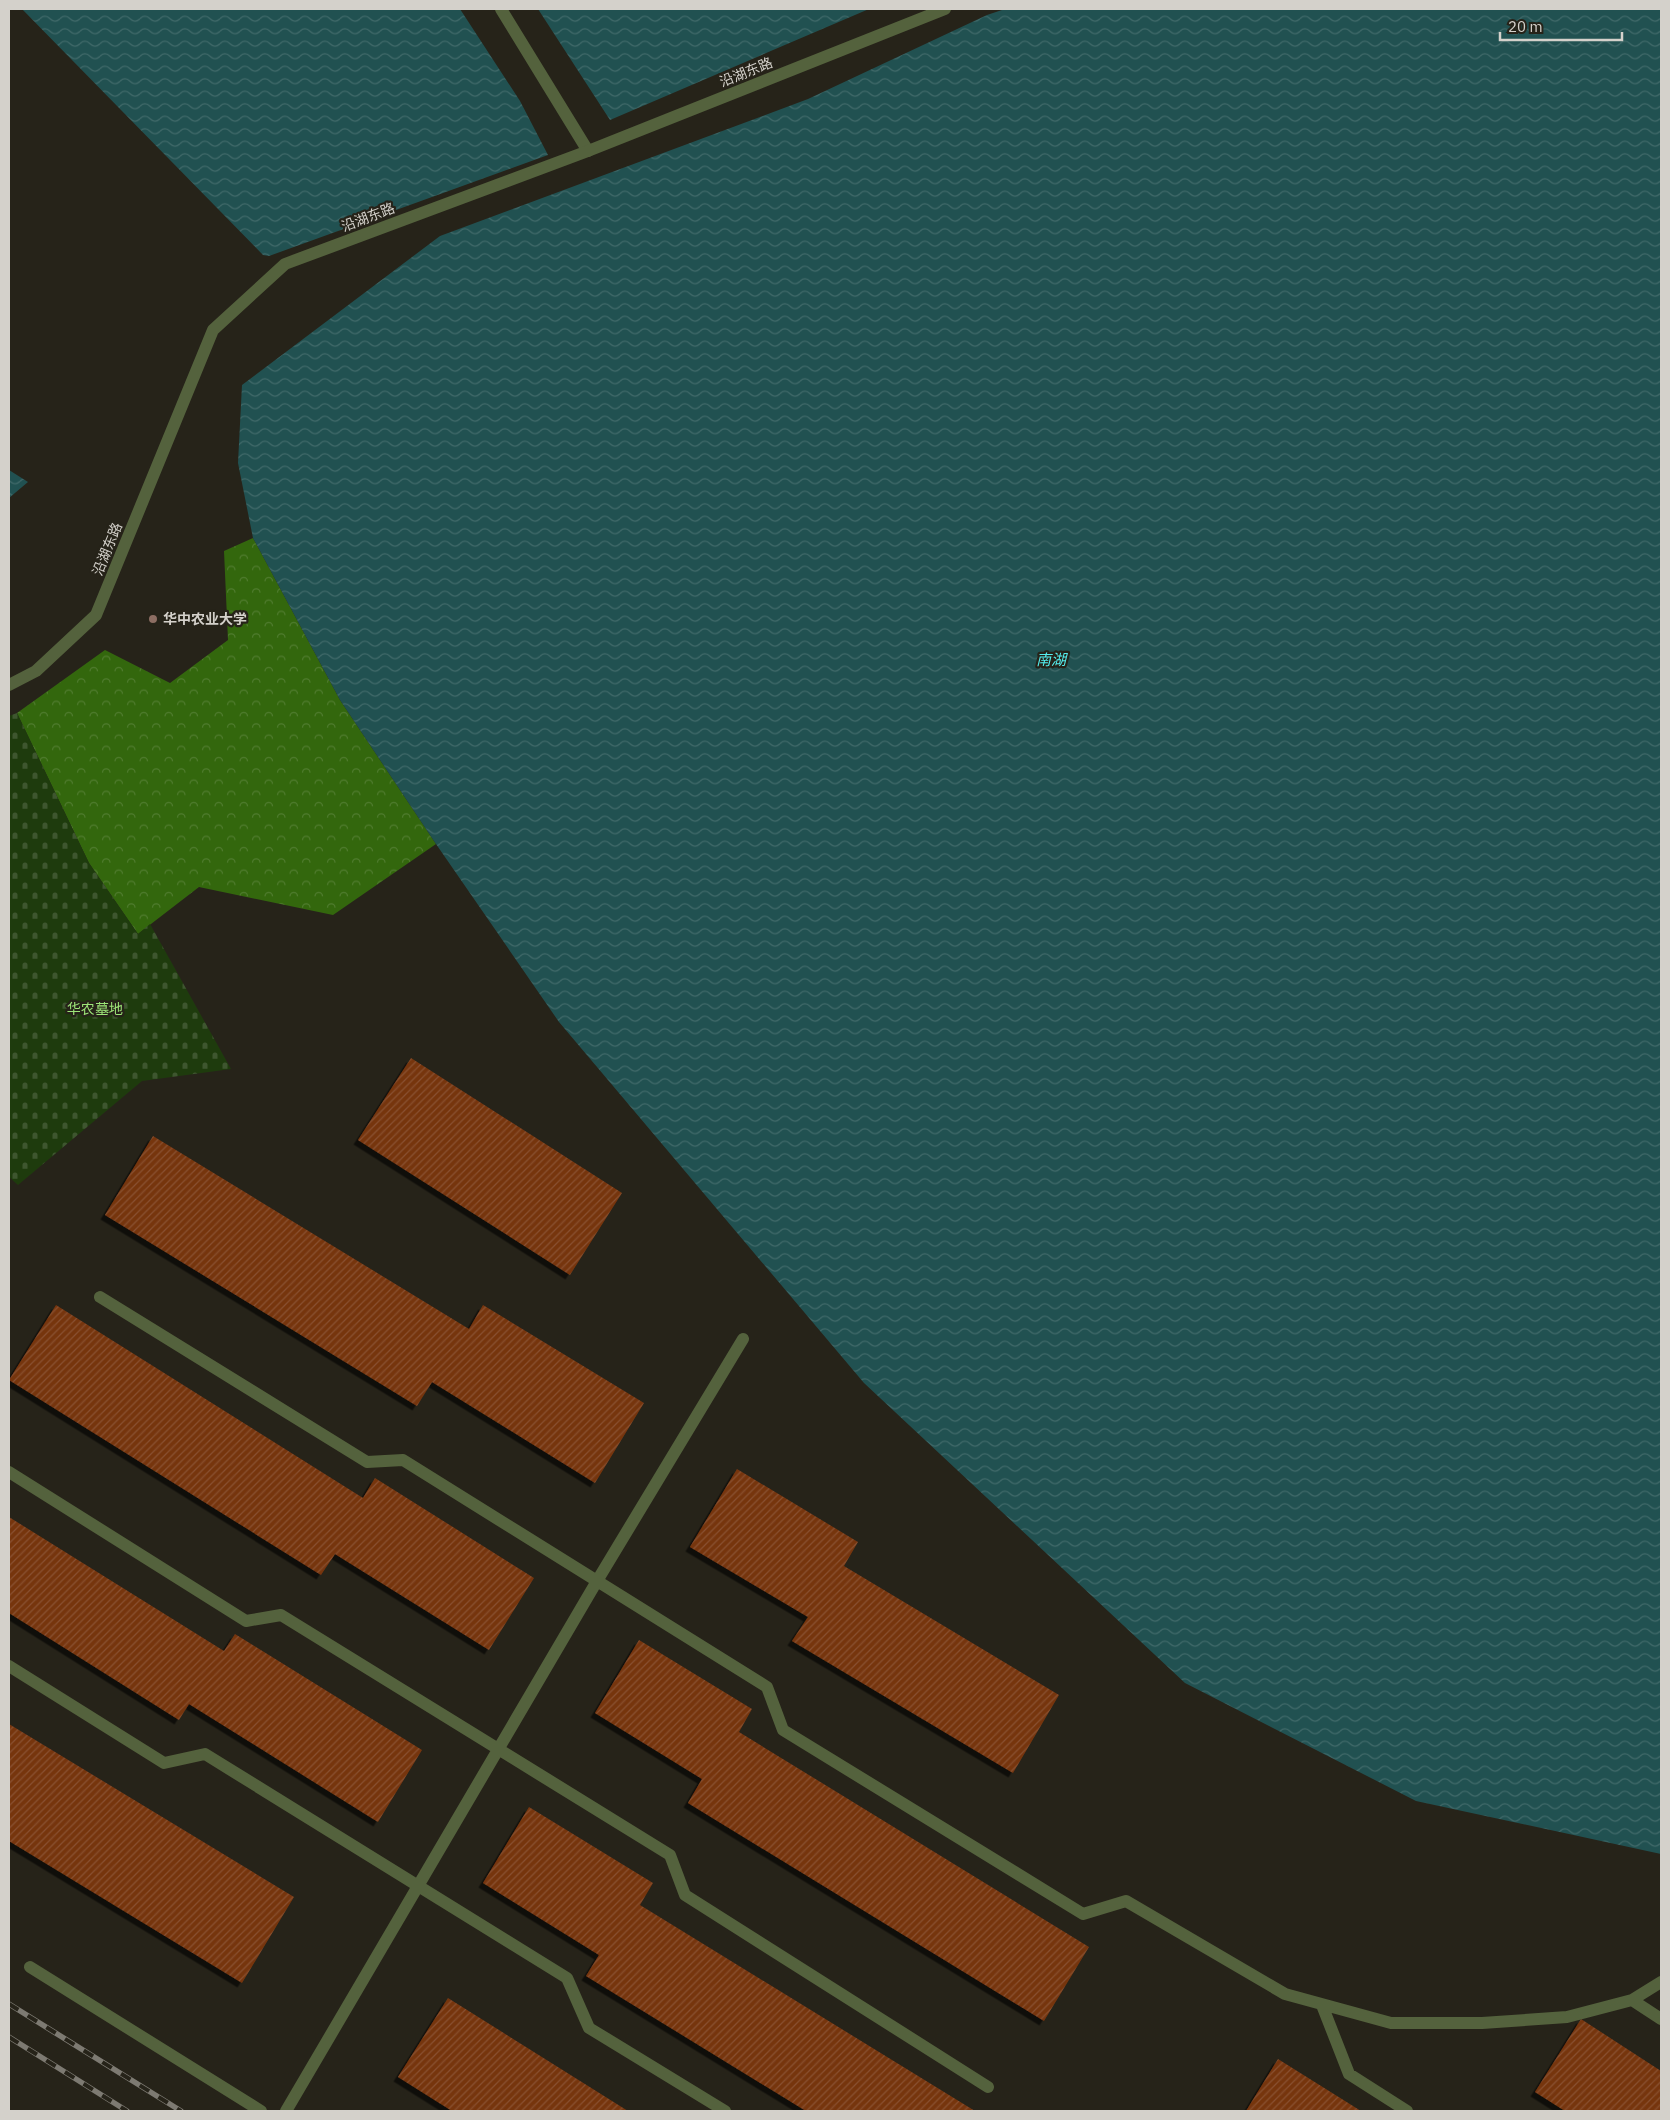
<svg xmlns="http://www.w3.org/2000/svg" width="1670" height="2120" viewBox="0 0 1670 2120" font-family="'IBM Plex Sans','Noto Sans SC',sans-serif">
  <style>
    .forest { fill: url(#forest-crowns) }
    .cemetery { fill: url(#cemetery-stones) }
    .water { fill: url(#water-waves) }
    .building { fill: url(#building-hatch); filter: url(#shadow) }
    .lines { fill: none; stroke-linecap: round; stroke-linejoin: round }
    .lane { stroke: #54623d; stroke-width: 12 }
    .street { stroke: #54623d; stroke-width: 12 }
    .rail-casing { stroke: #7d7a72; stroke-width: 5.5 }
    .rail { stroke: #262319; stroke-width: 4; stroke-dasharray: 11; stroke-linecap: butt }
    .education-dot { fill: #8d6e63; stroke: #262319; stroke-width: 2 }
    .labels { text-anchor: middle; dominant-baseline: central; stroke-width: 4.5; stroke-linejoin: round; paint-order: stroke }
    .street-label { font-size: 14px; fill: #d4d1cb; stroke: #262319 }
    .poi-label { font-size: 14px; font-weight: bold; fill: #d4d1cb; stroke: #262319; text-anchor: start }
    .park-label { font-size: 14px; fill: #9de578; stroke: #262319 }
    .water-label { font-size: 15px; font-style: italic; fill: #54eeee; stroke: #262319 }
  </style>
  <defs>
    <pattern id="forest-crowns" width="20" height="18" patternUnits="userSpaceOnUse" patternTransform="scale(1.25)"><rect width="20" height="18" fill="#33670d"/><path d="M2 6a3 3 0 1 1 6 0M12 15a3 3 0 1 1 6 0" fill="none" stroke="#507c2f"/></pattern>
    <pattern id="cemetery-stones" width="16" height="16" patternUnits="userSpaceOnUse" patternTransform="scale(1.25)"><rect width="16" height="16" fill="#1e3b0d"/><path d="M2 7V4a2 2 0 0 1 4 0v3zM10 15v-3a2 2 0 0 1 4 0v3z" fill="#3e562f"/></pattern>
    <pattern id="water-waves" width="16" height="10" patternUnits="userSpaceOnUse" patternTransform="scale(1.25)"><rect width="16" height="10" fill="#215151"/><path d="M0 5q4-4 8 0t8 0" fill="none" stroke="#406969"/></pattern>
    <pattern id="building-hatch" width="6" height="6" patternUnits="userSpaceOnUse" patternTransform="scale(1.25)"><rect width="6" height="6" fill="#76350f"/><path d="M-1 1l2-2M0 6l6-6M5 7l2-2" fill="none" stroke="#895131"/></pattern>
    <filter id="shadow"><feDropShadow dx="-4.5" dy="4.5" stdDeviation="0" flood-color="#0009"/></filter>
  </defs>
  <rect width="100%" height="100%" fill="#262319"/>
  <path class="forest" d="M253,538l87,162 96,144 -103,71 -134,-28 -61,47 -49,-71 -72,-150 88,-63 65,33 58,-43 -4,-89z"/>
  <path class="cemetery" d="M17,713l72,150 49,71 12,-10 81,145 -89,12 -124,104 -9,-8v-461z"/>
  <path class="water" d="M22,9h438l60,92 28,54 -279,101 -6,-1z
    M538,9h331l-259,111z
    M1005,9h656v1845l-245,-53 -231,-118 -321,-300 -305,-361 -123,-178 -96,-144 -87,-162 -15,-75 4,-78 198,-149 368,-137 179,-84z
    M9,470l19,12 -19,16z"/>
  <path class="building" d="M411,1058l211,135 -52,82 -212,-135z
    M153,1136l316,193 14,-24 161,98 -49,80 -163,-101 -15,24 -312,-191z
    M56,1305l307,193 12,-20 159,100 -45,72 -154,-96 -14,21 -312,-195z
    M737,1469l121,73 -14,24 215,129 -46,78 -221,-132 16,-24 -118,-70z
    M9,1517l215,134 11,-17 187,116 -44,72 -189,-118 -10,16 -170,-107z
    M639,1640l113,69 -13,23 350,215 -45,74 -356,-218 14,-24 -107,-66z
    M9,1724l285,173 -52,86 -233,-142z
    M529,1807l124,76 -13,22 335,206h-169l-220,-135 13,-21 -116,-72z
    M448,1998l180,113h-176l-54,-34z
    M1581,2019l80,52v40h-96l-30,-19z
    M1278,2059l83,52h-115z"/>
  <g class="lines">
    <path class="lane" d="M501,9l87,142"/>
    <path class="street" d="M9,685l27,-14 60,-56 117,-285 72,-66 303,-113 357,-142
      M100,1297l267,165 36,-2 364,227 16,43 300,184 43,-13 159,93 106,29h91l85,-6 65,-17 29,-18
      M9,1472l237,149 35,-6 389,240 15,40 303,192
      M9,1666l155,97 41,-9 362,224 22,50 136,83
      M30,1967l231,144
      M1632,2000l29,19
      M1322,2005l27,69 58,37
      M286,2111l311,-530 146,-242"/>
    <g class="rail-casing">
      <path id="rail" d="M9,2004l172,107
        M9,2037l118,74"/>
    </g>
    <use href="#rail" class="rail"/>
  </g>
  <circle class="education-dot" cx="153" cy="619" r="5"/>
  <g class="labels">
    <g class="street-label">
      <text transform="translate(746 72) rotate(-22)">沿湖东路</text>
      <text transform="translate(368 217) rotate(-21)">沿湖东路</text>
      <text transform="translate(107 549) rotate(-68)">沿湖东路</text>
    </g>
    <g class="poi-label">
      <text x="163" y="619">华中农业大学</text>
    </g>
    <g class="park-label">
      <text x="95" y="1009">华农墓地</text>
    </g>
    <g class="water-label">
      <text x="1051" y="659">南湖</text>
    </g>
  </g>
  <rect width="1670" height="2120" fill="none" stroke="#d4d1cb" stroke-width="20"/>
  <path d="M1500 32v8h122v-8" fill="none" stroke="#d4d1cb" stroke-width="2.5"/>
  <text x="1508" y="32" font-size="15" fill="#d4d1cb" stroke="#262319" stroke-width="4" paint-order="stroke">20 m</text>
</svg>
